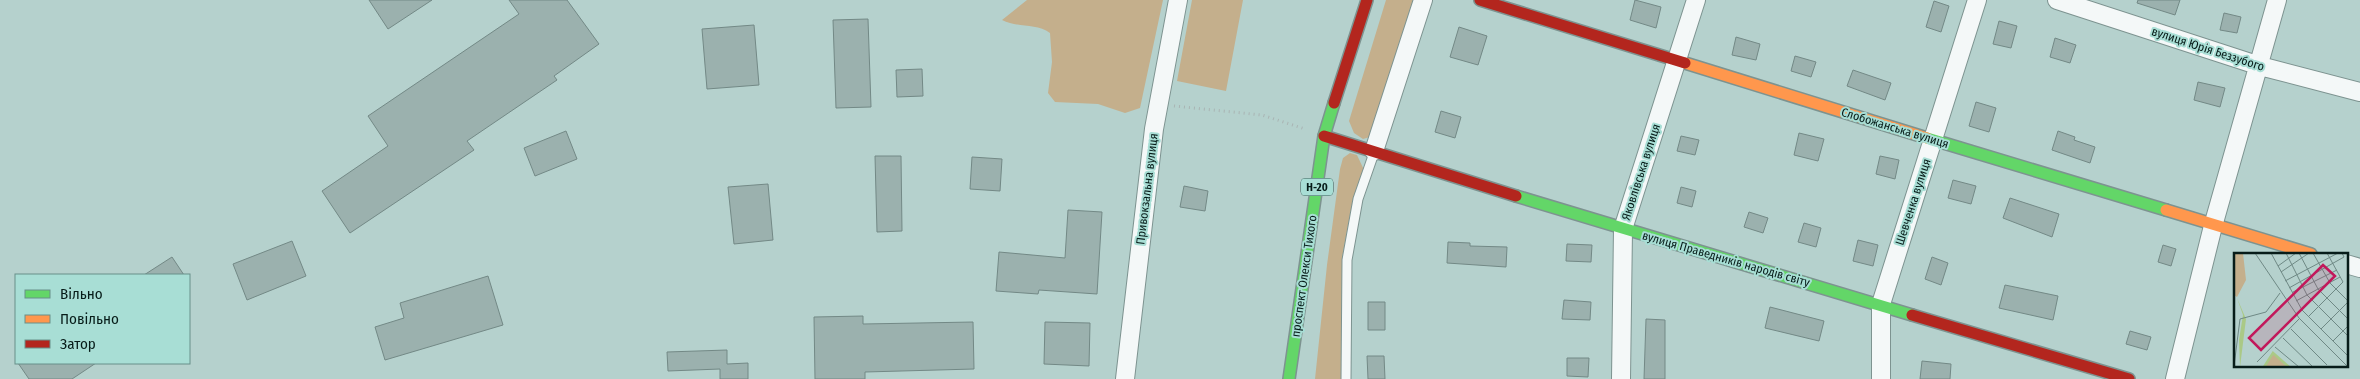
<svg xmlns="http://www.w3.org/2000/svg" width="2360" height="379" viewBox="0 0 2360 379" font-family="'Fira Sans Condensed',sans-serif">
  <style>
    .green { fill: #c4af8c }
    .building { fill: #9bb1ae; stroke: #738986 }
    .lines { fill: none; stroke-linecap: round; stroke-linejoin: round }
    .lane-casing { stroke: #7d9390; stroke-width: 11 }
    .street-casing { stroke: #7d9390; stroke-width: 20 }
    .fast-casing { stroke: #7d9390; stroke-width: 14 }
    .slow-casing { stroke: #7d9390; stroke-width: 14 }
    .jam-casing { stroke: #7d9390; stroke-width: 14 }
    .path { stroke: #a9b4b3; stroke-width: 3; stroke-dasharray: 1 4; stroke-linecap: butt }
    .lane { stroke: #f4f8f8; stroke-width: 9 }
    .street { stroke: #f4f8f8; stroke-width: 18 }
    .fast { stroke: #63d668; stroke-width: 11 }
    .slow { stroke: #ff974d; stroke-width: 11 }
    .jam { stroke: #b3261e; stroke-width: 11 }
    .labels { text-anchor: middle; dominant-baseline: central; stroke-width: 4; stroke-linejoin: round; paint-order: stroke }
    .shield { fill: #a8ded5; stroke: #375651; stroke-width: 1 }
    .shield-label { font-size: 11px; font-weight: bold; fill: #071c19 }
    .street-label { font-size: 12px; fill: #071c19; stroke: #a8ded5 }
    .inset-river { fill: none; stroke: #aac986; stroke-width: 2.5 }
    .inset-road { fill: none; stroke: #6f8985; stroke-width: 1 }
    .view { fill: #c2185b; fill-opacity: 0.15; stroke: #c2185b; stroke-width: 2.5 }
    .inset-edge { fill: none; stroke: #071c19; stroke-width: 2.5 }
  </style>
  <rect width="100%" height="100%" fill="#b5d1cd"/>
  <path class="green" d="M1027,0h136l-23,108 -15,5 -27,-9 -43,-2 -7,-9 4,-31 -2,-29c-14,-10 -32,-5 -48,-13z
    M1192,0h51l-17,91 -49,-10z
    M1386,0h31l-47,137 -7,2 -9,-6 -5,-12z
    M1350,153l7,2 7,15 -11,29 -11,59 -1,121h-26l12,-114 13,-96 3,-11z"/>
  <path class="building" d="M369,0h63l-44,29z
    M509,0h58l32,44 -45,32 3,4 -90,61 7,9 -124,83 -28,-42 66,-45 -20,-30 151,-102z
    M1635,0l26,7 -5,21 -26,-8z
    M2138,0h42l-5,15 -38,-12z
    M1934,1l15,5 -8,26 -15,-5z
    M2224,13l17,4 -4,16 -17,-3z
    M868,19l3,88 -35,1 -3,-88z
    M1999,21l18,5 -6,22 -18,-4z
    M754,25l5,60 -52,4 -5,-60z
    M1459,27l28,9 -9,29 -28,-8z
    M1736,37l24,7 -4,16 -24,-5z
    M2055,38l21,7 -6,18 -20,-6z
    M1795,56l21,6 -5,15 -20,-6z
    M922,69l1,27 -26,1 -1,-27z
    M1853,70l38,13 -6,17 -38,-14z
    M2198,82l27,6 -5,19 -26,-7z
    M1976,102l20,6 -7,24 -20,-6z
    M1441,111l20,6 -6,21 -20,-6z
    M566,131l11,28 -42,17 -11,-28z
    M2058,131l17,6 -1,3 21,7 -5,16 -38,-13z
    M1799,133l25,6 -6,22 -24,-6z
    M1681,136l18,4 -4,15 -18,-4z
    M875,156h26l1,75 -25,1z
    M1880,156l19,4 -4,19 -19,-5z
    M972,157l30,2 -2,32 -30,-2z
    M1953,180l23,6 -5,18 -23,-6z
    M768,184l5,56 -39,4 -6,-57z
    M1184,186l24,5 -3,20 -25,-4z
    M1681,187l15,4 -4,16 -15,-4z
    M2010,198l49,16 -7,23 -49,-19z
    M1068,210l34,2 -5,82 -58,-4 -1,4 -42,-3 3,-39 66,6z
    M1749,212l19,6 -5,15 -19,-6z
    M1804,223l17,5 -5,19 -18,-5z
    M1858,240l20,5 -5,21 -20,-5z
    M292,241l14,35 -59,24 -14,-36z
    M1448,242l22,1v3l37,1 -1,20 -59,-4z
    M1567,244l25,1 -1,17 -25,-1z
    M2163,245l13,4 -5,17 -13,-4z
    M172,257l12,18h-40z
    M1932,257l16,6 -7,22 -16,-6z
    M488,276l15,49 -118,35 -10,-33 29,-9 -4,-15z
    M2005,285l53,11 -5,24 -54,-12z
    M1564,300l27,2 -1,18 -28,-1z
    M1368,302h17v28h-17z
    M1770,307l54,14 -5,20 -54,-13z
    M863,316v8l110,-2 1,47 -109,3v7h-50l-1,-62z
    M1646,319l19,1v59h-21z
    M1045,322l45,1 -1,43 -45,-2z
    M2130,331l21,6 -4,13 -21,-6z
    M727,350v14l21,-1v16h-28v-10l-52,2 -1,-19z
    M1367,356h17l1,23h-17z
    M1567,358h22l-1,19 -21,-1z
    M1922,361l29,3 -1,15h-30z
    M18,363h78l-24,16h-43z"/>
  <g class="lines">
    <g class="lane-casing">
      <path id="lane" d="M1346,379l1,-119 11,-61 16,-46"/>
    </g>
    <g class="street-casing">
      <path id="street" d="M2057,0l203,66 100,26
        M1374,151l49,-151
        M2346,264l14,4
        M1125,379l29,-250 24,-129
        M1621,379l2,-150 73,-229
        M1881,379v-75l96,-304
        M2175,379l38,-153 64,-226"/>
    </g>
    <g class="fast-casing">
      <path id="fast" d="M1927,138l239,72
        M1516,196l396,119
        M1289,379l35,-243 10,-33"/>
    </g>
    <g class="slow-casing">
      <path id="slow" d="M1685,63l242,75
        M2166,210l145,44"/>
    </g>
    <g class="jam-casing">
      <path id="jam" d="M1480,0l205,63
        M1334,103l33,-103
        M1324,136l192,60
        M1912,315l217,64"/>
    </g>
    <path class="path" d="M1174,106l88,9 43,14"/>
    <use href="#lane" class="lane"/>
    <use href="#street" class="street"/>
    <use href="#fast" class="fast"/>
    <use href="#slow" class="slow"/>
    <use href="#jam" class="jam"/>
  </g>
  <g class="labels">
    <rect class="shield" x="1301" y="178.5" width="32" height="17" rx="4"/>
    <g class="shield-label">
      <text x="1317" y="187">Н-20</text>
    </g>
    <g class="street-label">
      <text transform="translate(2208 49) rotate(18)">вулиця Юрія Беззубого</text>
      <text transform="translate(1895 128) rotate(17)">Слобожанська вулиця</text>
      <text transform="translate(1641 172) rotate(-72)">Яковлівська вулиця</text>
      <text transform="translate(1147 189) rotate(-83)">Привокзальна вулиця</text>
      <text transform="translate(1913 202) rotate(-72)">Шевченка вулиця</text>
      <text transform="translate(1726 259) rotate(16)">вулиця Праведників народів світу</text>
      <text transform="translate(1304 276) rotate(-82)">проспект Олекси Тихого</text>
    </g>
  </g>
  <g transform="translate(2234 253)">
    <rect width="114" height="114" fill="#b5d1cd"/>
    <path d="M0,0h9l3,27 -9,17 -3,-2zM39,100l15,14h-23z" fill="#c4af8c"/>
    <path d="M3,45l9,21 -6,48 -1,-27 4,-25z" fill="#aac986"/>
    <path class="inset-river" d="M30,114l9,-14 16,14"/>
    <path class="inset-road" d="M21,0l44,65 49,49M37,0l31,57 46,46M52,0l21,42 41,41M65,0l19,36 30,30M79,0l17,30 18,18M44,13l18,-13M47,19l28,-19M51,28l53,-28M55,35l55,-31 -2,-4M59,39l44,-22M62,48l44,-24M74,64l35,-35 -16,-29M57,76l36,36M87,76l27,-27M49,85l30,29M99,88l15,-15M41,94l24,20M23,109l42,-43M0,113l6,-47 26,-7 14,-19"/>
    <path class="view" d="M89,12l12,11 -74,74 -12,-12z"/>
    <rect width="114" height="114" class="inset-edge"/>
  </g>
  <rect x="15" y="274" width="175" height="90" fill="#a8ded5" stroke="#68908a"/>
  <rect x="25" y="290" width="25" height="8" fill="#63d668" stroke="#68908a"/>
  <text x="60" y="299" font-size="15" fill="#071c19">Вільно</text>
  <rect x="25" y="315" width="25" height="8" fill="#ff974d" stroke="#68908a"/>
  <text x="60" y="324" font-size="15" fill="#071c19">Повільно</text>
  <rect x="25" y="340" width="25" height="8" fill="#b3261e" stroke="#68908a"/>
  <text x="60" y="349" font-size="15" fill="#071c19">Затор</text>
</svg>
